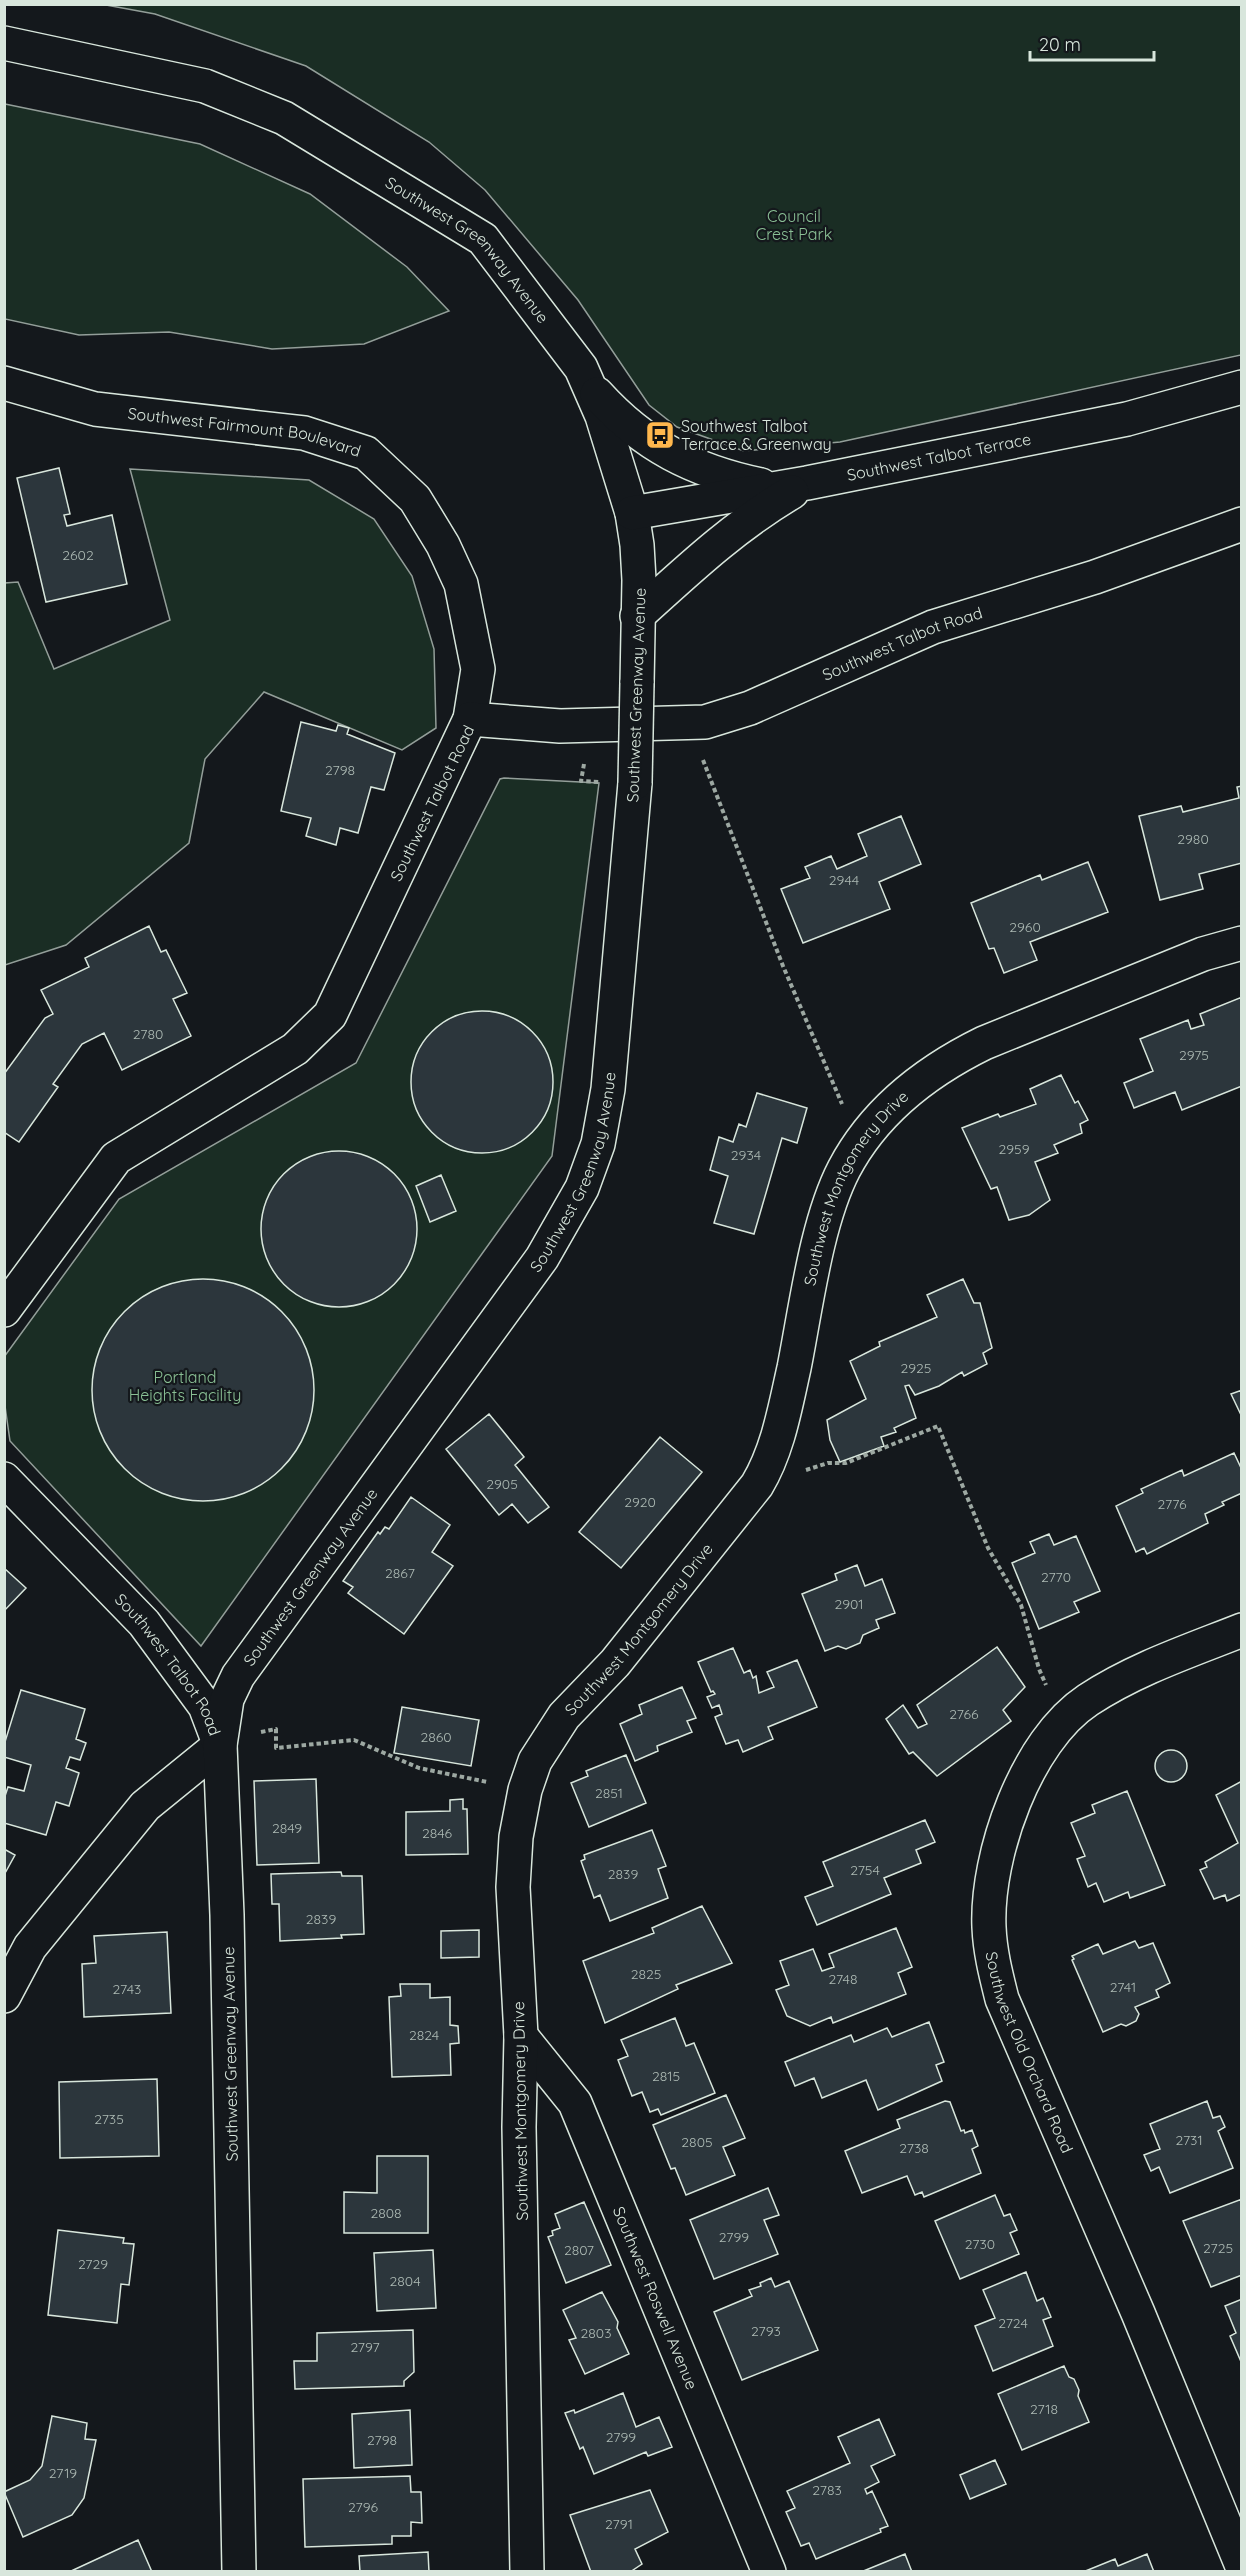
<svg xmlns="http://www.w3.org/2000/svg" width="1246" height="2576" viewBox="0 0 1246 2576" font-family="Quicksand,sans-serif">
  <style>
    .green { fill: #1a2d24; stroke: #939e99; stroke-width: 1.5 }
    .building { fill: #2c363c; stroke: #d8e6dc; stroke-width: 1.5 }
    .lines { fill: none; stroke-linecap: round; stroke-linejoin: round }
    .street-casing { stroke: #d8e6dc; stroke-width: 36 }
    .secondary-casing { stroke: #d8e6dc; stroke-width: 36 }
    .path { stroke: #9da8a2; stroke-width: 4; stroke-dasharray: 4.5 3; stroke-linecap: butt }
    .street { stroke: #14181c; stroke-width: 33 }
    .secondary { stroke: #14181c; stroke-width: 33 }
    .secondary-bridge-casing { stroke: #d8e6dc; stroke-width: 36; stroke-linecap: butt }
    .secondary-bridge { stroke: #14181c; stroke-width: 33 }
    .labels { text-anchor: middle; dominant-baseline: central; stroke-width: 4.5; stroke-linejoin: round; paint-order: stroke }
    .number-label { font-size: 14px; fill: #adbab4 }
    .park-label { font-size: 16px; fill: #8ac095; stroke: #14181c }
    .street-label { font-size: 16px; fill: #d8e6dc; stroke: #14181c }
    .poi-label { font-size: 16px; fill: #d8e6dc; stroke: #14181c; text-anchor: start }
  </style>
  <rect width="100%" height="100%" fill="#14181c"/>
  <path class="green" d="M106,5h1135v350l-401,87 -96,9 -67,-24 -28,-22 -71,-105 -93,-110 -56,-48 -123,-76 -151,-52z
    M5,104l195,40 110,50 97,73 42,44 -85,33 -92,5 -103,-17 -90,3 -74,-16z
    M130,469l179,11 65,39 38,57 22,73 2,79 -34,22 -138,-58 -59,67 -16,84 -123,102 -61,20v-382l13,-1 36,87 116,-49z
    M504,778l95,5 -47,373 -351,490 -191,-205 -5,-35 -1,-49 115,-158 237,-136 144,-284z"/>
  <path class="building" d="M59,468l11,46 -6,1 3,11 45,-11 15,69 -81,18 -29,-124z
    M301,722l35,9 2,-6 11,3 -2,6 48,19 -11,37 -13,-3 -13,46 -18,-5 -4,17 -30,-9 5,-18 -30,-7z
    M1242,786v77l-43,11 4,15 -43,11 -21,-84 42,-10 2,6 56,-14 -2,-11z
    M901,816l20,48 -42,18 11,27 -87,34 -22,-54 29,-11 -5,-11 26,-11 6,13 30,-13 -9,-22z
    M1088,862l20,50 -78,30 7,18 -33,13 -10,-25 -5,1 -18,-46 69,-28 2,5z
    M149,926l12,26 5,-2 21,43 -14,6 18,37 -69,34 -18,-37 -22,11 -29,40 5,3 -39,55 -15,-10v-58l41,-56 8,-4 -12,-24 48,-23 -4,-9z
    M1242,997v89l-60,24 -7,-18 -41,16 -10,-25 29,-12 -13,-32 48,-19 3,9 13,-4 -4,-11z
    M411 1082a71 71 0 1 1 142 0a71 71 0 1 1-142 0Z
    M1061,1075l14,28 3,-2 10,19 -8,4 2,9 -28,12 4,8 -23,9 15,38 -21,15 -20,5 -12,-33 -6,2 -29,-61 36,-14 2,3 36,-13 -6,-15z
    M757,1093l50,15 -10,35 -15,-5 -28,96 -40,-11 14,-47 -18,-6 9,-33 14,5 6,-18 7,3z
    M261 1229a78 78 0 1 1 156 0a78 78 0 1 1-156 0Z
    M441,1175l15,36 -26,11 -14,-36z
    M963,1279l11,24h6l12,45 -9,5 4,11 -23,12 -2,-4 -23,14 -24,9 -6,-10 -4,1 11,32 -22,10 2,4 -15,5 3,9 -44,16 -10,-22 -3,-20 39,-21 -16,-38 30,-15 -1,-4 58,-25 -10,-22z
    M92 1390a111 111 0 1 1 222 0a111 111 0 1 1-222 0Z
    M1242,1390v27l-11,-23z
    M489,1414l35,43 -9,8 34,42 -21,16 -16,-19 -13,11 -53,-66z
    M660,1437l42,35 -81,96 -42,-36z
    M1234,1453l8,17v23l-20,9 2,3 -19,9 3,9 -61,31 -3,-6 -8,4 -20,-46 27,-13 -2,-4 41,-19 2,6z
    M411,1497l39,28 -18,27 21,14 -49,68 -56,-41 5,-6 -10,-6 35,-49 2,2 5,-7 4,2z
    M1049,1534l5,11 22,-9 24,55 -26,11 5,10 -40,17 -27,-66 23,-10 -5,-11z
    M857,1565l8,21 17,-7 13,34 -19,7 3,8 -16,7 -3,8 -14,6 -8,-3 -13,5 -23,-57 35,-14 -2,-6z
    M4,1568l22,20 -22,23z
    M997,1647l28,40 -22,23 8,11 -74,55 -24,-24 -4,2 -23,-35 17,-14 15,23 9,-4 -10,-19z
    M733,1648l11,25 6,-3 3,8 3,-2 3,17 15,-6 -7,-15 30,-12 20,47 -49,20 5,12 -30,13 -5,-12 -12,4 -11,-27 7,-3 -3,-9 -7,3 -5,-11 8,-3 -2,-3 -2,1 -13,-30z
    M682,1687l14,31 -9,3 5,11 -35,14 1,5 -23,10 -15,-37 22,-10 -3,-9z
    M21,1690l64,19 -9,30 10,4 -6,17 -10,-3 -4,11 13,5 -10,33 -13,-4 -10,33 -42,-12v-24l4,-12 16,4 7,-26 -27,-8v-12z
    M402,1707l77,13 -8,46 -77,-13z
    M1155 1766a16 16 0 1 1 32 0a16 16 0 1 1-32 0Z
    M626,1755l20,48 -57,24 -18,-44 17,-7 -2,-5z
    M316,1779l3,84 -62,2 -3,-84z
    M1242,1781v113l-15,7 -2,-6 -11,4 -14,-29 7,-3 -2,-5 33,-19 -22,-48z
    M1127,1791l38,94 -35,13 -2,-6 -24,10 -8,-19 -8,4 -11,-28 8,-3 -14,-33 24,-10 -3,-8z
    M463,1799v10h4l1,45 -62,1v-43l44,-1v-11z
    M925,1820l10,22 -19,8 5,13 -37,15 7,16 -74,31 -12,-28 28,-11 -10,-24z
    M652,1830l14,36 -8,3 10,29 -58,23 -10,-26 -6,3 -13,-37 4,-2 -1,-4z
    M4,1849l11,6 -11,20z
    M341,1872l1,4h20l2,58 -23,1 1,3 -62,3 -1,-37h-7l-1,-30z
    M702,1906l30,57 -56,22 2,4 -73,34 -22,-62 71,-28 -2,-5z
    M896,1928l16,39 -14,6 8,21 -73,29 -2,-6 -21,9 -23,-10 -11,-26 13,-5 -9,-24 33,-12 9,22 12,-4 -5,-13z
    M479,1930v27l-38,1v-27z
    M167,1932l4,81 -87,4 -2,-53 14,-1 -2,-27z
    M1135,1941l4,7 14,-5 17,40 -14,7 3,7 -24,10 4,7 -3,7 -10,5 -5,-2 -18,8 -31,-72 2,-1 -2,-3 26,-12 5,10z
    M400,1984h30v14l20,-1v28l8,1 1,17 -9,1 1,31 -59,2 -3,-80 12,-1z
    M675,2018l11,28 8,-3 21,50 -54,22 -3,-6 -8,3 -8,-20 -10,4 -14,-36 10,-4 -7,-16z
    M929,2022l15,40 -8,3 6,16 -64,29 -12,-30 -44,18 -8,-20 -19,8 -10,-24 66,-27 3,7 33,-14 5,9z
    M157,2079l2,77 -99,2 -1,-76z
    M726,2095l19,43 -22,9 12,28 -49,20 -11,-27 -4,1 -18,-44z
    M945,2101l5,1 11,29 3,-1 1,3 7,-3 6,16 -6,3 9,24 -57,24 -2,-5 -7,3 -8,-19 -45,17 -17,-42 55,-23 -3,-8z
    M1207,2101l6,17 7,-2 5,11 -7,4 15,37 -63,25 -11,-26 -8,4 -7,-16 16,-6 -10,-25z
    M377,2156h51v77h-84v-41l33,1z
    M768,2188l11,27 -15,5 14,34 -64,25 -24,-59z
    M995,2195l9,21 6,-2 7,16 -7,3 9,21 -59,25 -25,-58z
    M1242,2199v76l-31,12 -28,-66z
    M584,2202l27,63 -45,18 -18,-46 5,-2 -1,-4 8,-3 -5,-14z
    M58,2230l66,8 -1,5 11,1 -5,41 -8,-1 -4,39 -69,-8z
    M433,2250l3,58 -59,3 -3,-58z
    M1026,2272l11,29 6,-3 8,19 -8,3 10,26 -60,25 -18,-45 20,-8 -12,-28z
    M771,2278l4,9 14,-6 29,69 -76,30 -28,-68 38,-16 -3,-6 12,-4 -1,-3z
    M602,2292l16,30 -1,6 12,26 -44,20 -16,-34 7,-2 -13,-28z
    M1242,2299v65l-12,-28 6,-3 -11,-27z
    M413,2330l1,42 -10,9v5l-109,3 -1,-28h23v-28z
    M1064,2366l5,11 5,2 5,11 -1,6 11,26 -67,28 -24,-56z
    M623,2393l13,34 23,-10 13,30 -24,9 -2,-4 -52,22 -11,-27 -3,2 -15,-36 9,-3 1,3z
    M410,2410l2,55 -58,3 -2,-54z
    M52,2416l35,7 -2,16 11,1 -12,58 -12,17 -49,22 -19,-45 26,-12 12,-14z
    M879,2419l16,36 -24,11 8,16 -14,7 2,5 5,-3 16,35 -8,3 1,3 -65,27 -7,-16 -8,3 -15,-34 9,-4 -8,-17 63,-28 -12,-26z
    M995,2460l11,24 -36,15 -10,-24z
    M410,2476l1,16h10l1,31 -11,-1v14h-19v8l-87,3 -2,-68z
    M650,2490l18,42 -33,17 7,15 -12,8h-39l-21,-57z
    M138,2540l14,32h-83z
    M428,2552l1,20h-69l-1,-16z
    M905,2554l7,18h-51z
    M1147,2554l7,18h-71l32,-13 3,7z"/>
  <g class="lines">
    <g class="street-casing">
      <g id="street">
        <path id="s1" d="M1242,1630c-53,21 -107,39 -154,70 -62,41 -102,155 -99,227 1,25 7,48 13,72l136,314 104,253"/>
        <path d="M4,1996l26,-49 115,-141 75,-61"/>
        <path id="s2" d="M521,2036l54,67 194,469"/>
        <path id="s3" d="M527,2572l-8,-445 2,-91 -8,-149 3,-50 9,-47 10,-29 29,-45 51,-53 142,-178c21,-35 28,-77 37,-117 12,-60 22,-145 50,-199 30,-57 83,-98 140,-126l219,-89 39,-11"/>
      </g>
    </g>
    <g class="secondary-casing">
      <g id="secondary">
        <path id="s4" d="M4,43l201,43 79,32 199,121 98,129 21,48 30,97 5,32 2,35 -2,103"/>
        <path id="s5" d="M4,383l91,26 209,24 62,20 49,46 28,46 18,39 17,85 -8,50 -140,296 -35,34 -179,109 -112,152"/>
        <path d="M597,394c47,52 97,77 164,91"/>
        <path id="s6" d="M632,513l175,-30 320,-64 115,-32"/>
        <path d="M637,616c52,-47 95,-88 155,-124"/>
        <path id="s7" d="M470,719l90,7 145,-4 45,-14 183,-81 162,-50 147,-53"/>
        <path id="s8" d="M4,1479l140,144 61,83 14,37"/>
        <path id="s9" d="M239,2572l-12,-657 -7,-170 7,-46 11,-23 304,-418 40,-70 16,-44 10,-55 27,-306"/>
      </g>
    </g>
    <path class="path" d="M703,760l80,206 59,138
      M584,764l-3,17 18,1
      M806,1470l22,-7h18l92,-37 50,122 33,57 18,64 7,16
      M261,1732l15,-3v19l78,-8 65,28 68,14"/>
    <use href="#street" class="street"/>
    <use href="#secondary" class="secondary"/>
    <g class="secondary-bridge-casing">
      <path id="secondary-bridge" d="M635,783l2,-100"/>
    </g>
    <use href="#secondary-bridge" class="secondary-bridge"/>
  </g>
  <defs>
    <g id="bus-square" transform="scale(1.5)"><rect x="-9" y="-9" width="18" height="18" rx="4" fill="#ffb74d" stroke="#14181c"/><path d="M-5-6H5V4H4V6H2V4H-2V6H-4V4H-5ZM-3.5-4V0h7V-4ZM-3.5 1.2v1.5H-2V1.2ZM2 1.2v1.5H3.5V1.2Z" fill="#111"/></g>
  </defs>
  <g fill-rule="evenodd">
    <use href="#bus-square" x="660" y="435"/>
  </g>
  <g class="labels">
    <g class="number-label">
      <text x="78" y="555">2602</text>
      <text x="340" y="770">2798</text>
      <text x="1193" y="839">2980</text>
      <text x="844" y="880">2944</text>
      <text x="1025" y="927">2960</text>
      <text x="148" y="1034">2780</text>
      <text x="1194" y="1055">2975</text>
      <text x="1014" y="1149">2959</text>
      <text x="746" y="1155">2934</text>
      <text x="916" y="1368">2925</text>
      <text x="502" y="1484">2905</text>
      <text x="640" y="1502">2920</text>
      <text x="1172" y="1504">2776</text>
      <text x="400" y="1573">2867</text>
      <text x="1056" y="1577">2770</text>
      <text x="849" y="1604">2901</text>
      <text x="964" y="1714">2766</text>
      <text x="436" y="1737">2860</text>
      <text x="609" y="1793">2851</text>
      <text x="287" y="1828">2849</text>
      <text x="437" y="1833">2846</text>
      <text x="865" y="1870">2754</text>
      <text x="623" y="1874">2839</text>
      <text x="321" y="1919">2839</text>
      <text x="646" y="1974">2825</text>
      <text x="843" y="1979">2748</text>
      <text x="1123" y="1987">2741</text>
      <text x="127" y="1989">2743</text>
      <text x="424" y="2035">2824</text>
      <text x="666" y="2076">2815</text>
      <text x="109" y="2119">2735</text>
      <text x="1189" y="2140">2731</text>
      <text x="697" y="2142">2805</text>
      <text x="914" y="2148">2738</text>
      <text x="386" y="2213">2808</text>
      <text x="734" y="2237">2799</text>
      <text x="980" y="2244">2730</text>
      <text x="1218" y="2248">2725</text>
      <text x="579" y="2250">2807</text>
      <text x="93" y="2264">2729</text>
      <text x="405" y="2281">2804</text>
      <text x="1013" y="2323">2724</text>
      <text x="766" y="2331">2793</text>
      <text x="596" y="2333">2803</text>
      <text x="365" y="2347">2797</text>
      <text x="1044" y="2409">2718</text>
      <text x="621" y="2437">2799</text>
      <text x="382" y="2440">2798</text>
      <text x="63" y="2473">2719</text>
      <text x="827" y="2490">2783</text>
      <text x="363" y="2507">2796</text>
      <text x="619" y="2524">2791</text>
    </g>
    <g class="park-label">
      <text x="794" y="216">Council<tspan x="794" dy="18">Crest Park</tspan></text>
      <text x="185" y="1377">Portland<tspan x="185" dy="18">Heights Facility</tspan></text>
    </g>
    <g class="street-label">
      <text stroke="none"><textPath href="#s4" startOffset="519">Southwest Greenway Avenue</textPath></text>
      <text stroke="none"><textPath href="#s5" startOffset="246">Southwest Fairmount Boulevard</textPath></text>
      <text stroke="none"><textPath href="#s6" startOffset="312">Southwest Talbot Terrace</textPath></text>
      <text stroke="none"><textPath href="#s7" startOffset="448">Southwest Talbot Road</textPath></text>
      <text transform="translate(636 695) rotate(-88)">Southwest Greenway Avenue</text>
      <text transform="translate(432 803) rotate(-64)">Southwest Talbot Road</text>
      <text stroke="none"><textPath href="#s9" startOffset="1509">Southwest Greenway Avenue</textPath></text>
      <text stroke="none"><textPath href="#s3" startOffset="1486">Southwest Montgomery Drive</textPath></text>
      <text stroke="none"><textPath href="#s9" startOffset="1022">Southwest Greenway Avenue</textPath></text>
      <text stroke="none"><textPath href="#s3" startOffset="982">Southwest Montgomery Drive</textPath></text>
      <text stroke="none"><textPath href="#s8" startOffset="249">Southwest Talbot Road</textPath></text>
      <text stroke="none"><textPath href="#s1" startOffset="558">Southwest Old Orchard Road</textPath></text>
      <text transform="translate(230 2054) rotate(-91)">Southwest Greenway Avenue</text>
      <text transform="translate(520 2111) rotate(-91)">Southwest Montgomery Drive</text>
      <text stroke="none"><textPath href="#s2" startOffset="297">Southwest Roswell Avenue</textPath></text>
    </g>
    <g class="poi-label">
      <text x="681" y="426">Southwest Talbot<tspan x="681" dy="18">Terrace &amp; Greenway</tspan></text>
    </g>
  </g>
  <rect width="1246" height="2576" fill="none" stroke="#d8e6dc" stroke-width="12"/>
  <path d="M1030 51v9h124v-9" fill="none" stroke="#d8e6dc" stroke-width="3"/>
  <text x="1039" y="51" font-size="18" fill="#d8e6dc" stroke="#14181c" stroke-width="4.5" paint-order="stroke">20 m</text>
</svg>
